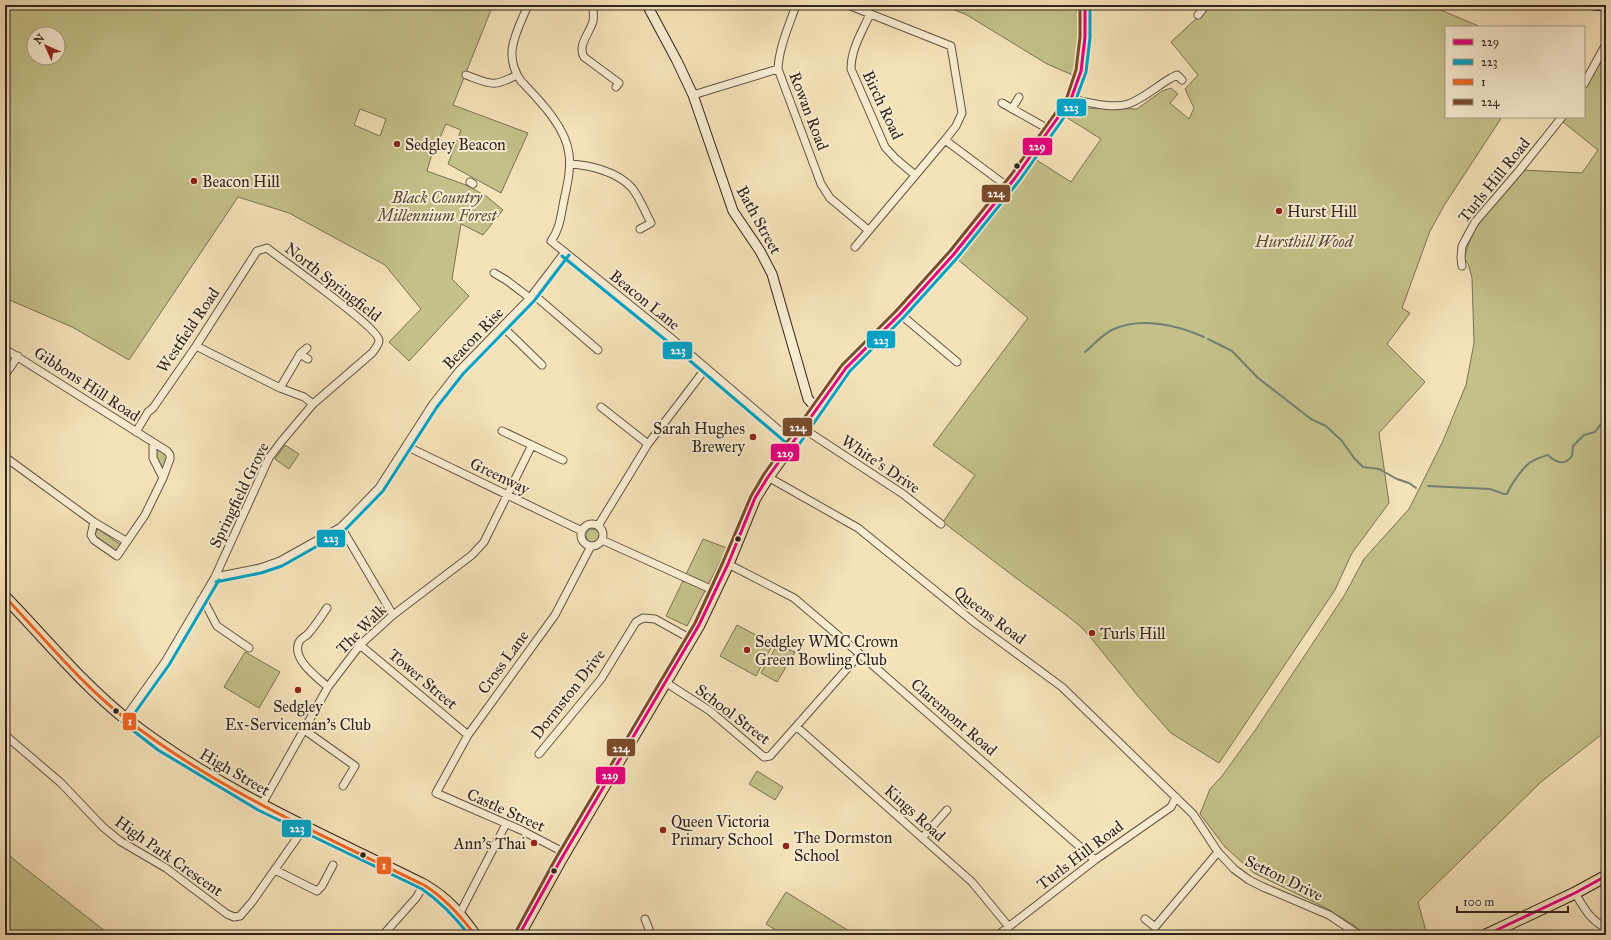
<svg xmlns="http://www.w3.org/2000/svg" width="1611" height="940" viewBox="0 0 1611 940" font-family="'IM FELL Great Primer',serif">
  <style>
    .green { fill: #c4c089; stroke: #7a7254; fill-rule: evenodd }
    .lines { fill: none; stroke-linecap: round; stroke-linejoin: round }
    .stream { stroke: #718073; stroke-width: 2 }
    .street-casing { stroke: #615444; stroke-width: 9 }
    .secondary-casing { stroke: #30241e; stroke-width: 11 }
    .primary-casing { stroke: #30241e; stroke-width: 13 }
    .street { stroke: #f8ecd1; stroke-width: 7 }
    .secondary { stroke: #f8ecd1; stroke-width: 9 }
    .primary { stroke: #f5e2b8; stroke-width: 11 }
    .bus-1-casing { stroke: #f8ecd1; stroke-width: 6 }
    .bus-2-casing { stroke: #f8ecd1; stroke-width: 6 }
    .bus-3-casing { stroke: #f8ecd1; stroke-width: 6 }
    .bus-4-casing { stroke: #f8ecd1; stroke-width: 6 }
    .bus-1 { stroke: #e5007d; stroke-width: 3 }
    .bus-2 { stroke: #02a2c5; stroke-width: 3 }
    .bus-3 { stroke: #f26522; stroke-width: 3 }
    .bus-4 { stroke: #7a4b2a; stroke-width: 3 }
    .poi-dot { fill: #8f2418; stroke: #f8ecd1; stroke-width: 1.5 }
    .bus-dot { fill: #30241e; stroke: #f8ecd1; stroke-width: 1.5 }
    .labels { text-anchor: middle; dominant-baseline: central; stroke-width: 4; stroke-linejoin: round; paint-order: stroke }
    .street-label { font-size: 16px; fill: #30241e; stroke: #f8ecd1 }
    .poi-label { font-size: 16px; fill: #30241e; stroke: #f8ecd1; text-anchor: start }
    .park-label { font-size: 16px; font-style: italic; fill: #554b39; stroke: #f8ecd1 }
    .line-badge { stroke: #f8ecd1; stroke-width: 1.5 }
    .badge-label { font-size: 11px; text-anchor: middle; font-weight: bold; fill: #fff }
  </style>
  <rect width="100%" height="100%" fill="#f5e2b8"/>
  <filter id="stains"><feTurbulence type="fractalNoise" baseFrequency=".005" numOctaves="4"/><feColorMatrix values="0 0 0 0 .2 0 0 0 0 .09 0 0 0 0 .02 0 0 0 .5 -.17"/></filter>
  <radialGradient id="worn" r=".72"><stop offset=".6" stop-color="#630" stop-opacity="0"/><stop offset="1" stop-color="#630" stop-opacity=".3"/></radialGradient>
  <path class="green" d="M5,5h310l9,3 2,-3h167l-40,100 75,28 -27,60 -53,-29 13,-34 -15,-6 -15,33 -4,14 39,14 20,11 17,14 -20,25 -22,-11 -9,55 17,17 -60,65 -20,-19 32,-33 -36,-44 -96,-52 -51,-16 -109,163 -57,-33 -67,-29zM34,34h24v24h-24zM360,109l26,10 -6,17 -26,-11z
    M942,5h138l-5,71 -28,-12 -80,-49z
    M1211,5h218l52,22h-35v90h56l-57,87 -15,27 -28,77 8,5 -23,31 38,38 -46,51 10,70 -37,50 -17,37 -116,173 -48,-30 -33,-37 -47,-58 -10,-11 -16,-13 -53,-39 -69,-53 32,-47 -42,-30 95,-127 -71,-59 78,-100 36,23 30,-43 -35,-22 8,-9 63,1 25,-18 9,-3 7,6 -8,9 19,16 5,-11 -9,-19 13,-14 -27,-33z
    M1606,49v682l-65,51 -123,120 9,33h-61l-11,-9 -29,-18 -72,-35 -29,-26 -25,-33 10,-25 12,-13 34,-47 88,-133 20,-37 45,-50 33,-66 24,-58 8,-42 -2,-65 -4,-15 -4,-4c9,-38 34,-60 59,-89l59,3 16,-23 -35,-28 3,-5h18v-30z
    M285,445l14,9 -10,15 -14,-10z
    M156,447l10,6 1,4 -5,14 -6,-12z
    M586 536a7 7 0 1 1 14 0a7 7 0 1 1-14 0Z
    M98,529l23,16 -4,7 -23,-17z
    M703,539l24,9 -40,78 -21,-10z
    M737,625l36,19 -17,32 -36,-20z
    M777,645l18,7 -18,30 -16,-9z
    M245,652l35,20 -21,36 -35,-21z
    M757,771l26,16 -8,13 -26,-16z
    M5,851l12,11 93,73h-105z
    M786,892l68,42 -1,1h-69l-18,-11z"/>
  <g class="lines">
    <path class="stream" d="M1208,339l24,12 26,27 53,41 15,7 16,15 12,17 9,9 16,2 18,10 12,4 7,5
      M1085,352c7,-6 20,-20 29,-23 28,-12 63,-4 90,8
      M1428,486l62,3 14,5h3c3,-8 6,-11 10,-17 10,-14 14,-17 31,-22 8,8 17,11 24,1l1,-10 11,-11 11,-3 6,-8h5"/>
    <g class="street-casing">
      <path id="street" d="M528,5c-11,27 -26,49 -7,76 18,19 45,46 48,73 2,16 -2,32 -5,46 -3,15 -4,29 -13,41l120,97 123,105
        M593,5c0,5 1,11 0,16 -3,12 -16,24 -9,36l35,26 -3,4
        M796,5c-7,21 -17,42 -18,64l43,115 9,14 38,32
        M848,5l103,41 11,67 -6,13 -11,14 -90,107
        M870,14c-8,18 -19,35 -19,55l34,78 11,12 19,16
        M1198,15l8,-10
        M466,75c25,9 26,13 51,0
        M1584,84l22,-40
        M693,95l85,-26
        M1071,99c16,3 41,10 57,5 15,-5 29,-18 43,-26l6,-3 5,5
        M1002,103l48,27
        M1012,109l7,-12
        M945,140l63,47
        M570,164c20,1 48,8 62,24 8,10 13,24 19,35l-11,6
        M470,182l3,2
        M1462,266l-1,-8 1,-12 13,-24 43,-50 44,-55
        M494,273l12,7 24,18
        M533,294l65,56
        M900,314l57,48
        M503,327l39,38
        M196,346l84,42 24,9 9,7
        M5,349l162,102 3,4v4l-7,19 -18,37 -28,41 -23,-16 -3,-5 3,-13
        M300,354l8,5
        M5,375l13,-19
        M280,388l20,-34 7,-6
        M601,407l47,37
        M804,429l99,65 38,30
        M502,431l61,29
        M153,443v15l10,20
        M406,446l176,85
        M5,457l89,65 32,19
        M768,477l90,51 117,95 87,64 131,127 25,38 16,17 15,11 14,7 66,28 30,20
        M581 535a11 11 0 1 1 22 0a11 11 0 1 1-22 0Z
        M598,526l50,-82 58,-76
        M341,527l52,88
        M602,540l113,51
        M728,564l66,34 66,56 235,206
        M215,577l45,-9 20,-7 61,-34 38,-39 54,-84 26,-33 71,-73 35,-46
        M201,600l4,3 12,23 32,22
        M327,608c-6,9 -12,18 -19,26 -3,3 -7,4 -9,8 -8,17 19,36 29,45
        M5,610l5,-8
        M360,645l108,90
        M665,682l45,29 54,46 6,-1 90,-102
        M125,718l40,-56 50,-85 54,-119 12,-16 32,-38 59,-51c3,-4 7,-8 7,-13 -2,-14 -96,-79 -112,-92l-10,3 -61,95 -43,62 -5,4 -12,20
        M797,727l175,155 37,45
        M303,729l52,37 -12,20
        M5,735l56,48 42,44 17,14 46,27 61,46 7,3 6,-1 12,-14 52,-74
        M539,754l62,-75 35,-57 7,-4 12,1 36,20
        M261,806l67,-119 32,-42 33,-30 79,-60 12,-13 48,-97
        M922,838l25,-28
        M565,853l-44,-23 -85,-37 32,-58 87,-120 36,-69
        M275,870l42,21 5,-5 11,-21
        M1575,893c9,15 15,27 31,35
        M460,913l46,-89
        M645,919l4,10v6
        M1145,919l10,8 63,-75
        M383,935l33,-37 8,-13
        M998,935l97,-75 76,-53 5,-10"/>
    </g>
    <g class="secondary-casing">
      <path id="secondary" d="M647,5l30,56 16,34 40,116 27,40 12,23 36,125 9,10
        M1593,5l13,1"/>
    </g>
    <g class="primary-casing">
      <path id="primary" d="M5,597c40,41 76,86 121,122 91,71 195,115 298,166 25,15 34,27 51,50
        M519,935l41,-74 139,-236 29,-61 27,-66 13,-21 78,-109 54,-54 54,-60 61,-76 56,-79 10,-28 4,-34v-32
        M1486,935l89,-42 31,-17"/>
    </g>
    <use href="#street" class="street"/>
    <use href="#secondary" class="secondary"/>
    <use href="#primary" class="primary"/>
    <g class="bus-1-casing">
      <path id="bus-1" d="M519,935l41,-74 139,-236 29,-61 27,-66 13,-21 78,-109 54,-54 54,-60 61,-76 56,-79 10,-28 4,-34v-32
        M1486,935l89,-42 31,-17"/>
    </g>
    <g class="bus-2-casing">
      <path id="bus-2" d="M562,256l106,86 123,105
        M798,446l52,-75 54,-54 54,-60 61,-76 56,-79 11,-30 4,-34v-33
        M216,582l45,-9 21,-7 62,-35 39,-40 54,-84 26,-33 71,-73 35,-46
        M129,721l40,-56 50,-85
        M122,722l36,28 100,60 164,79c19,13 33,28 47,46"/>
    </g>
    <g class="bus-3-casing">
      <path id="bus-3" d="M5,597c39,41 76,87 121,122 90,70 196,116 298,166 21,13 36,30 51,50"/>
    </g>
    <g class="bus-4-casing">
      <path id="bus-4" d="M515,933l41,-75 139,-235 28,-61 28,-66 13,-22 78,-109 54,-54 54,-60 61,-76 56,-78 9,-27 4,-33v-32"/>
    </g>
    <use href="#bus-1" class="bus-1"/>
    <use href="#bus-2" class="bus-2"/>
    <use href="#bus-3" class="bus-3"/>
    <use href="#bus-4" class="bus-4"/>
  </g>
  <g class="poi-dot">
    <circle cx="397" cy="144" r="4"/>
    <circle cx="194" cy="181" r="4"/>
    <circle cx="1279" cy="211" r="4"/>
    <circle cx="753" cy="437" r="4"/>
    <circle cx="1092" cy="633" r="4"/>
    <circle cx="747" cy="650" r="4"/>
    <circle cx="298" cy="690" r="4"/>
    <circle cx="663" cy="830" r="4"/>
    <circle cx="534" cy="843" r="4"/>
    <circle cx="786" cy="846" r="4"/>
  </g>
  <g class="bus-dot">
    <circle cx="1017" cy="166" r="3.5"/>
    <circle cx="738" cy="539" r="3.5"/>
    <circle cx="116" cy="711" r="3.5"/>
    <circle cx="363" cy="855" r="3.5"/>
    <circle cx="554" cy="871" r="3.5"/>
  </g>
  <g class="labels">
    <g class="street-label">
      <text transform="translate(883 105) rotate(65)">Birch Road</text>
      <text transform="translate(809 111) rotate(69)">Rowan Road</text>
      <text transform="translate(1494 180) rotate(-51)">Turls Hill Road</text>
      <text transform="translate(759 220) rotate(61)">Bath Street</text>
      <text transform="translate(333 282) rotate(38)">North Springfield</text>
      <text transform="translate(645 300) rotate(39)">Beacon Lane</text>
      <text transform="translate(188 330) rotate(-56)">Westfield Road</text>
      <text transform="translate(473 338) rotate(-46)">Beacon Rise</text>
      <text transform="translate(87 384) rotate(33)">Gibbons Hill Road</text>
      <text transform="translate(881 464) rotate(34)">White's Drive</text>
      <text transform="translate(500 476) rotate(26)">Greenway</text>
      <text transform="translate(239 495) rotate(-64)">Springfield Grove</text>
      <text transform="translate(990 615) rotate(37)">Queens Road</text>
      <text transform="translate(361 629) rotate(-45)">The Walk</text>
      <text transform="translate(503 662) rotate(-54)">Cross Lane</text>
      <text transform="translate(423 679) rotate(40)">Tower Street</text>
      <text transform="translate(568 694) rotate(-52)">Dormston Drive</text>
      <text transform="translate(733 714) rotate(37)">School Street</text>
      <text transform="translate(954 717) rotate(41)">Claremont Road</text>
      <text transform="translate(235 772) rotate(30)">High Street</text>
      <text transform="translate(506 810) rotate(24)">Castle Street</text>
      <text transform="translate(915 813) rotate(42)">Kings Road</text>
      <text transform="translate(1080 855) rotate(-37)">Turls Hill Road</text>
      <text transform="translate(169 856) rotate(35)">High Park Crescent</text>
      <text transform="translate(1284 878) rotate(26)">Setton Drive</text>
    </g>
    <g class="poi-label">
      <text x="405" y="144">Sedgley Beacon</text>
      <text x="202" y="181">Beacon Hill</text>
      <text x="1287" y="211">Hurst Hill</text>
      <text x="745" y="428" text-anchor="end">Sarah Hughes<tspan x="745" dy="18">Brewery</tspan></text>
      <text x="1100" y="633">Turls Hill</text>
      <text x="755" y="641">Sedgley WMC Crown<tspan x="755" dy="18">Green Bowling Club</tspan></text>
      <text x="298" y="706" text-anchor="middle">Sedgley<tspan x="298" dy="18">Ex-Serviceman's Club</tspan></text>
      <text x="671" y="821">Queen Victoria<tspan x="671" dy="18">Primary School</tspan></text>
      <text x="794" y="837">The Dormston<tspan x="794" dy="18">School</tspan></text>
      <text x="526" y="843" text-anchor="end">Ann's Thai</text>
    </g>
    <g class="park-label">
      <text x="437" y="197">Black Country<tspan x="437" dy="18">Millennium Forest</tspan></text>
      <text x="1304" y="241">Hursthill Wood</text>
    </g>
  </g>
  <g class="line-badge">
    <rect x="1056" y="98" width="31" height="19" rx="4" fill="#02a2c5"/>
    <rect x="1022" y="137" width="31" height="19" rx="4" fill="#e5007d"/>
    <rect x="981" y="184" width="30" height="19" rx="4" fill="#7a4b2a"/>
    <rect x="866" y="330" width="30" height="19" rx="4" fill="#02a2c5"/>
    <rect x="662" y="341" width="31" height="19" rx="4" fill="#02a2c5"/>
    <rect x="782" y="417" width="31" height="20" rx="4" fill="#7a4b2a"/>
    <rect x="770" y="443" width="30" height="19" rx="4" fill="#e5007d"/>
    <rect x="316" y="529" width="30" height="19" rx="4" fill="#02a2c5"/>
    <rect x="122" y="712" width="15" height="19" rx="4" fill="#f26522"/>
    <rect x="606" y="738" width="30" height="19" rx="4" fill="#7a4b2a"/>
    <rect x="595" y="766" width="31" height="19" rx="4" fill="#e5007d"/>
    <rect x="281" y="819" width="31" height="19" rx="4" fill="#02a2c5"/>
    <rect x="376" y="856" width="16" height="19" rx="4" fill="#f26522"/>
  </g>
  <g class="badge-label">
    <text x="1071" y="111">223</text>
    <text x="1037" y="150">229</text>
    <text x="996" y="197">224</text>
    <text x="881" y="344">223</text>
    <text x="678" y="354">223</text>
    <text x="798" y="431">224</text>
    <text x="785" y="457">229</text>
    <text x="331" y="542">223</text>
    <text x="130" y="725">1</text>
    <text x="621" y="752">224</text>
    <text x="610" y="779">229</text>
    <text x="297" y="832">223</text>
    <text x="384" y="869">1</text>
  </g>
  <rect width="1611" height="940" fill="none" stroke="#f5e2b8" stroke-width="20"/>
  <rect x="6" y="6" width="1599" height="928" fill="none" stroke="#30241e" stroke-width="2"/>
  <rect x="10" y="10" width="1591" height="920" fill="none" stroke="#30241e"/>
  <rect x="1445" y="26" width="140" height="92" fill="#f8ecd1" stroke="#a89c89"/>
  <rect x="1453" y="39" width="20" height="6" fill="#e5007d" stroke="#a89c89"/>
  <text x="1481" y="46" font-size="12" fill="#30241e">229</text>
  <rect x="1453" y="59" width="20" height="6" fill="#02a2c5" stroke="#a89c89"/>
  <text x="1481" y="66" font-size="12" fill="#30241e">223</text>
  <rect x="1453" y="79" width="20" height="6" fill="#f26522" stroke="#a89c89"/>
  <text x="1481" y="86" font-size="12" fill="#30241e">1</text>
  <rect x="1453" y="99" width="20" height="6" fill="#7a4b2a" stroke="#a89c89"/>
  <text x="1481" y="106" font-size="12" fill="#30241e">224</text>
  <g transform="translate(46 46) rotate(315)"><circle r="19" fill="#f8ecd1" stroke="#a89c89"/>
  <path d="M0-3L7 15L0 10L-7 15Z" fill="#8f2418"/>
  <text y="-6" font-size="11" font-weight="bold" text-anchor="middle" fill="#30241e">N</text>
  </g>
  <path d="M1457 906v6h111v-6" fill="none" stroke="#30241e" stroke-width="2"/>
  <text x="1463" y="906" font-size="12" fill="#30241e" stroke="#f8ecd1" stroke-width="3" paint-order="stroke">100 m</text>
  <rect width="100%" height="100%" filter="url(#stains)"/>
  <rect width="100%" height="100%" fill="url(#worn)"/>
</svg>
